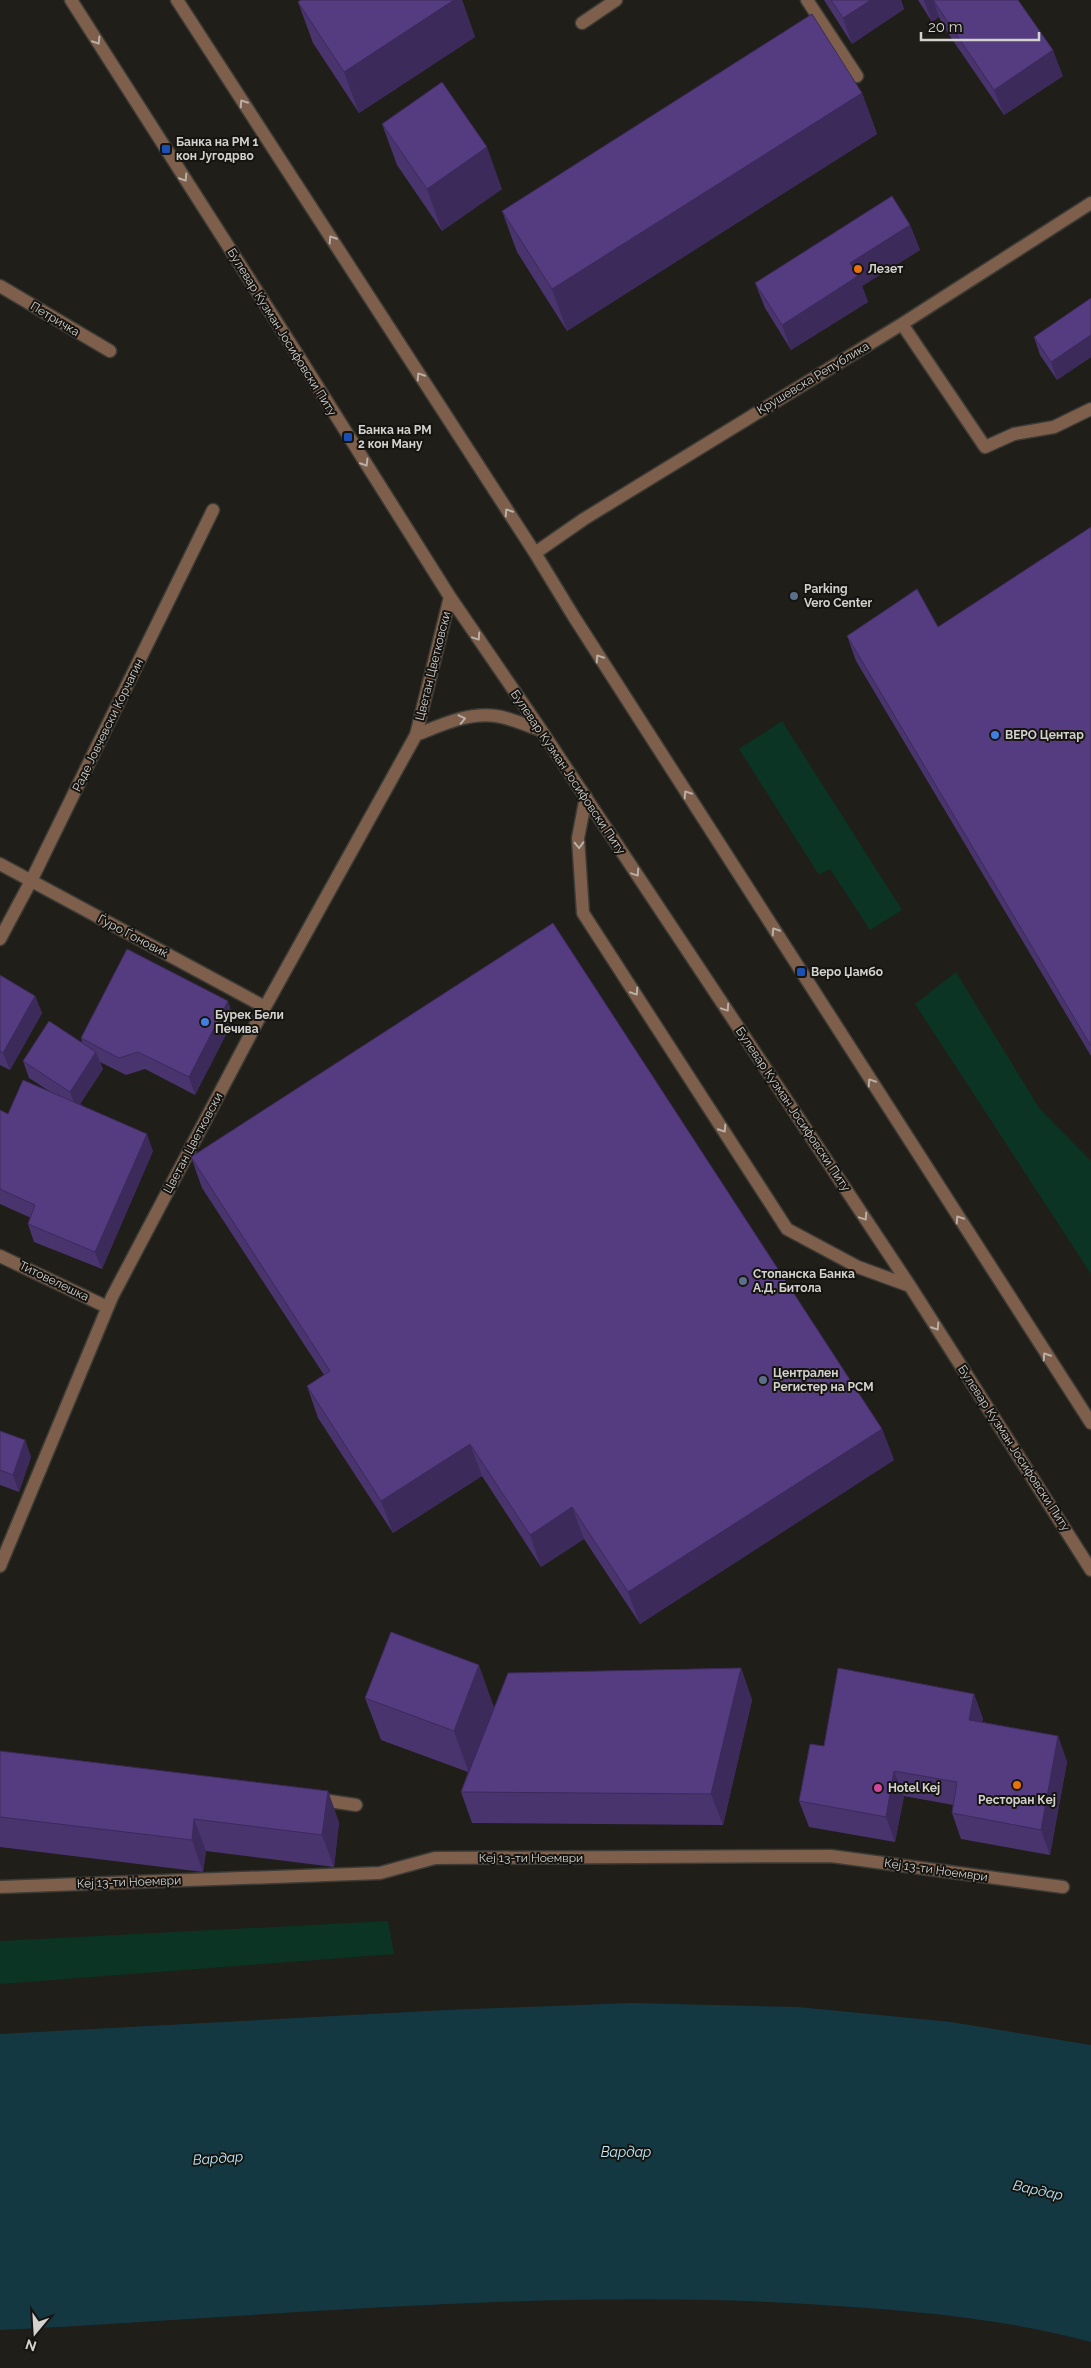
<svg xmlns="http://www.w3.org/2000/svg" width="1091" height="2368" viewBox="0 0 1091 2368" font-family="Raleway,sans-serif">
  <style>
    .green { fill: #0c3424 }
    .water { fill: #143842 }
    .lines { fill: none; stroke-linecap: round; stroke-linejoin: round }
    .minor-casing { stroke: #3c3b36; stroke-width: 15 }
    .minor { stroke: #7d5f4b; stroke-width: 12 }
    .wall { fill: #49346e }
    .shaded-wall { fill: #3c2a5a }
    .building { fill: #553c80; stroke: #3c2a5a }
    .oneway { stroke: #b9b0a7 }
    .transit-dot { fill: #1a4fb4; stroke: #161410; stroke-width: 2 }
    .food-dot { fill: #e8710a; stroke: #161410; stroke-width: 2 }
    .service-dot { fill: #5c6f8a; stroke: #161410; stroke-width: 2 }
    .shop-dot { fill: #3f7fe0; stroke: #161410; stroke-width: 2 }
    .hotel-dot { fill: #d1479c; stroke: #161410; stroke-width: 2 }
    .labels { text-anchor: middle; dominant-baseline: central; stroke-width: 4; stroke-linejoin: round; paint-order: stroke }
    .poi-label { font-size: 12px; font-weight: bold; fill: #d3d2cf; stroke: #161410; text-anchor: start }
    .street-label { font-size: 12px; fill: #d3d2cf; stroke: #161410 }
    .water-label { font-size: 14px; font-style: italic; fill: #baedfe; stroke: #161410 }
  </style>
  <rect width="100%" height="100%" fill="#1f1e19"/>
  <path class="green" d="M782,721l120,189 -32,20 -40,-61 -11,6 -80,-126z
    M956,972l83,136 52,53v113l-176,-270z
    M388,1921l6,33 -394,30v-43z"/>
  <path class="water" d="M632,2003l166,4 153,15 140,23v297c-92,-25 -188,-32 -283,-38 -270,-16 -539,13 -808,26v-296l447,-24z"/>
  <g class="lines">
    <g class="minor-casing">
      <path id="minor" d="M71,0l228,357 151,240 91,133 369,556 181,284
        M177,0l358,553 39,64 517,806
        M807,0l50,76
        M582,23l34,-23
        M0,286l110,65
        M902,324l83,123 29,-13 40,-7 37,-18
        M535,553l49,-34 318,-195 189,-121
        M416,735c25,-10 52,-23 80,-19 15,2 31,10 45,14
        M586,797l-8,41 5,75 204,316 71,38 52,19
        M0,864l265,143
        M0,939l31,-58 182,-371
        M0,1256l107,51
        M0,1566l112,-269 153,-290 151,-272 34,-138
        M316,1799l40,6
        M0,1887l380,-14 55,-15 396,-2 232,31"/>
    </g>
    <use href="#minor" class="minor"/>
  </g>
  <path class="wall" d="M301,0h161l13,37 -116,76 -46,-70 -15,-41z
    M824,0h77l3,9 -52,35z
    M918,0h100l45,76 -59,39 -61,-89 -4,-9 -7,5z
    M862,93l15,41 -310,197 -50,-79 -15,-41z
    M382,124l120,65 -60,42 -45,-66z
    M910,225l10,25 -58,36 6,16 -77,48 -26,-42 -10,-25z
    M1091,298v59l-34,23 -17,-25 -6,-18z
    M1091,527v529l-235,-395 -9,-25 91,-9z
    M0,975l35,21 7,17 -32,57 -10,-5z
    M234,1019l-39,76 -50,-26 -19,6 -26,-13 3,7 -23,35 73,47 -51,118 -68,-27 -6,-18 3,-6 -31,-14v-94l8,4 41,-23 -20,-13 -6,-17 59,-19 -1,-4z
    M191,1157l691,272 12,31 -254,164 -56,-85 -43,28 -59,-91 -89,57 -75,-115 -11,-32 17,-11 -122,-187z
    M0,1431l25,9 6,17 -12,35 -19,-7z
    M741,1668l11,32 -29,125 -251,-2 -11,-31 7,-20 -87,-32 -16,-42 129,9 -7,19z
    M974,1694l9,25 -1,3 76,14 9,26 -17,93 -89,-16 -9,-26 1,-8 -49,-9 -9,46 -86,-15 -10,-26 25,-55z
    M0,1751l328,40 11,32 -5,44 -128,-16 -3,21 -203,-25z"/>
  <path class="shaded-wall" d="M454,0h8l13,37 -116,76 -15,-41z
    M871,0h30l3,9 -52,35 -9,-26z
    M924,0h42h-33l6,17 -7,5z
    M1053,50l10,26 -59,39 -10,-25z
    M862,93l15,41 -310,197 -15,-42z
    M487,147l15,42 -60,42 -15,-42z
    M910,225l10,25 -58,36 6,16 -77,48 -9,-25 68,-62z
    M1091,335v22l-34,23 -6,-18z
    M35,996l7,17 -32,57 -7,-17z
    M228,1001l6,18 -39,76 -6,-18z
    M96,1052l7,17 -26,40 -7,-17z
    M147,1134l6,17 -51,118 -7,-17z
    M882,1429l12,31 -254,164 -12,-32z
    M25,1440l6,17 -12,35 -6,-17z
    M470,1444l12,32 -89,57 -12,-32z
    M572,1507l12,32 -43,28 -11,-32z
    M479,1665l15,42 -25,66 -15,-42z
    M741,1668l11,32 -29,125 -12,-31z
    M974,1694l9,25 -5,26 -9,-25z
    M1058,1736l9,26 -17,93 -9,-25z
    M894,1771l10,25 -9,46 -9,-25z
    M328,1791l11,32 -5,44 -12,-32z
    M194,1819l12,32 -3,21 -11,-32z"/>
  <path class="building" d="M301,0h153l-110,72 -46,-70z
    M831,0h40l-28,18z
    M933,0h85l35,50 -59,40z
    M812,14l50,79 -310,196 -50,-78z
    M442,82l45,65 -60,42 -45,-65z
    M892,196l18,29 -60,38 8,13 -76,49 -27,-42z
    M1091,298v37l-40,27 -17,-25z
    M1091,527v519l-244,-410 70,-47 21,38z
    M553,923l329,506 -254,163 -56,-85 -42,28 -60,-91 -89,57 -74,-115 23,-15 -139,-214z
    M127,949l101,52 -39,76 -51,-25 -19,6 -38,-20z
    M0,975l35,21 -32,57 -3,-2z
    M49,1021l47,31 -26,40 -47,-31z
    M23,1080l124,54 -52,118 -67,-28 7,-19 -35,-16v-79l8,4z
    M0,1431l25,9 -12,35 -13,-5z
    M391,1632l88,33 -25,66 -89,-33z
    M741,1668l-30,126 -250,-2 47,-119z
    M838,1668l136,26 -5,26 89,16 -17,94 -89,-17 5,-31 -63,-11 -8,46 -87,-16 11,-57 14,2z
    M0,1751l328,40 -6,44 -128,-16 -2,21 -192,-23z"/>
  <defs><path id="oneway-chevron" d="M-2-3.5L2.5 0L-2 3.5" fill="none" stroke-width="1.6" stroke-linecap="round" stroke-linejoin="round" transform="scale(1.25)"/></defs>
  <g class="oneway">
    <use href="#oneway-chevron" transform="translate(97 41) rotate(58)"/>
    <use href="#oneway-chevron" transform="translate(243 103) rotate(-123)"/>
    <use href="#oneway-chevron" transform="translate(184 178) rotate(57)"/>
    <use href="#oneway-chevron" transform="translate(332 239) rotate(-123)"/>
    <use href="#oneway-chevron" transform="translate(420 376) rotate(-123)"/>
    <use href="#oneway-chevron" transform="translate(365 463) rotate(58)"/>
    <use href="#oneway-chevron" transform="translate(508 512) rotate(-123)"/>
    <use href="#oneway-chevron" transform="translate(477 637) rotate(56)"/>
    <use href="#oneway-chevron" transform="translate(599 658) rotate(-123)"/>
    <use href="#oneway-chevron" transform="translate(462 719) rotate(-13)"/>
    <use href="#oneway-chevron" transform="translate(687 794) rotate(-123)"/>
    <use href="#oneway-chevron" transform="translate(579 845) rotate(88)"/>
    <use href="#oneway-chevron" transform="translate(636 873) rotate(56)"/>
    <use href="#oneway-chevron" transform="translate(775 931) rotate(-123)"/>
    <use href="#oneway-chevron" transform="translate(635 992) rotate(57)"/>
    <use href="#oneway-chevron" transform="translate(726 1008) rotate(56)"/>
    <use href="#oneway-chevron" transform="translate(871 1082) rotate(-123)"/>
    <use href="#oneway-chevron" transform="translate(723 1129) rotate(57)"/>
    <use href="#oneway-chevron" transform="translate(864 1217) rotate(56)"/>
    <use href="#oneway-chevron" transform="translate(959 1219) rotate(-123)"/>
    <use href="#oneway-chevron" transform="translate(936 1327) rotate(57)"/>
    <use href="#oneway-chevron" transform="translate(1046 1356) rotate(-123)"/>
  </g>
  <g class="transit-dot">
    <rect x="161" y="144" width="10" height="10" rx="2.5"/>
    <rect x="343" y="432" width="10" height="10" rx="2.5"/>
    <rect x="796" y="967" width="10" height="10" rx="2.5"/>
  </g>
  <g class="food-dot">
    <circle cx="858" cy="269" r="5"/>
    <circle cx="1017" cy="1785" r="5"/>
  </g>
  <g class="service-dot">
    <circle cx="794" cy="596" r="5"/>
    <circle cx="743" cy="1281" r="5"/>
    <circle cx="763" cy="1380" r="5"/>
  </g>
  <g class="shop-dot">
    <circle cx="995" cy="735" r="5"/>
    <circle cx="205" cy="1022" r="5"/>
  </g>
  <circle class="hotel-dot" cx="878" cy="1788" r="5"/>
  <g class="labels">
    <g class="poi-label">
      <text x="176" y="142">Банка на РМ 1<tspan x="176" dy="14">кон Југодрво</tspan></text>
      <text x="868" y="269">Лезет</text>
      <text x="358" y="430">Банка на РМ<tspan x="358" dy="14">2 кон Ману</tspan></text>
      <text x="804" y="589">Parking<tspan x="804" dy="14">Vero Center</tspan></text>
      <text x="1005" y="735">ВЕРО Центар</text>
      <text x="811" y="972">Веро Џамбо</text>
      <text x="215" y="1015">Бурек Бели<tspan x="215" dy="14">Печива</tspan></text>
      <text x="753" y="1274">Стопанска Банка<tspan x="753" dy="14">А.Д. Битола</tspan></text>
      <text x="773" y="1373">Централен<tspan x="773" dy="14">Регистер на РСМ</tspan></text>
      <text x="888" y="1788">Hotel Kej</text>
      <text x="1017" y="1800" text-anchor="middle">Ресторан Кej</text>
    </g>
    <g class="street-label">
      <text transform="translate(55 319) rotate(31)">Петричка</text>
      <text transform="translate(282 332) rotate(58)">Булевар Кузман Јосифовски Питу</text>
      <text transform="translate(813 378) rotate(-31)">Крушевска Република</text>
      <text transform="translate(433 666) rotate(-76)">Цветан Цветковски</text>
      <text transform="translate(108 725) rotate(-64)">Раде Јовчевски Корчагин</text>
      <text transform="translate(568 772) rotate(56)">Булевар Кузман Јосифовски Питу</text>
      <text transform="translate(133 936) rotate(28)">Ѓуро Ѓоновиќ</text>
      <text transform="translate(793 1109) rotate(56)">Булевар Кузман Јосифовски Питу</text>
      <text transform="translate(193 1143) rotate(-62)">Цветан Цветковски</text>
      <text transform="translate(54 1281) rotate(26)">Титовелешка</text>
      <text transform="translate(1014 1448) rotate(57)">Булевар Кузман Јосифовски Питу</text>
      <text x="531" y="1858">Кеј 13-ти Ноември</text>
      <text transform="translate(936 1870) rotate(8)">Кеј 13-ти Ноември</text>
      <text transform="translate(129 1882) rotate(-2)">Кеј 13-ти Ноември</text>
    </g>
    <g class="water-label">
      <text x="626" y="2152">Вардар</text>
      <text transform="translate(218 2158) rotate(-4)">Вардар</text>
      <text transform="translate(1038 2190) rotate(12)">Вардар</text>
    </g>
  </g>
  <g transform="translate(35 2333) rotate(198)" stroke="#161410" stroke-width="4" paint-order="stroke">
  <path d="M0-4L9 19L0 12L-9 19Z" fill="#d3d2cf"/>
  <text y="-8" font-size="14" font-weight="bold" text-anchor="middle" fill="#d3d2cf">N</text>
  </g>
  <path d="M921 32v8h118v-8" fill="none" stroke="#d3d2cf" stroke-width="2.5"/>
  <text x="928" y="32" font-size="15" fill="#d3d2cf" stroke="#161410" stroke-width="4" paint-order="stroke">20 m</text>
</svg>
